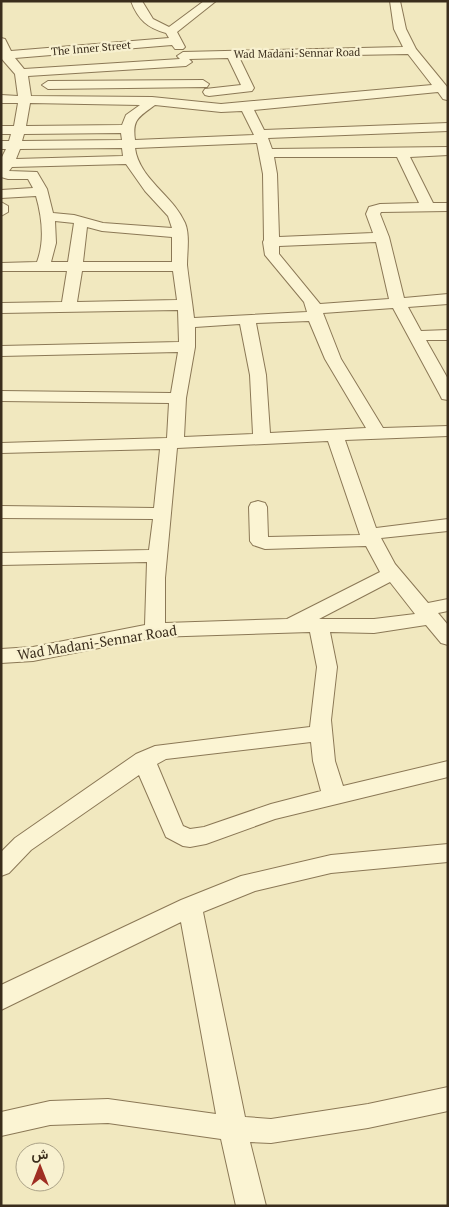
<svg xmlns="http://www.w3.org/2000/svg" width="449" height="1207" viewBox="0 0 449 1207" font-family="'PT Serif',Vazirmatn,serif">
  <style>
    .lines { fill: none; stroke-linecap: round; stroke-linejoin: round }
    .minor-casing { stroke: #8b7856; stroke-width: 2 }
    .minor { fill: #fbf4d3; fill-rule: evenodd }
    .labels { text-anchor: middle; dominant-baseline: central; stroke-width: 4.5; stroke-linejoin: round; paint-order: stroke }
    .far-street-label { font-size: 11px; fill: #3a2d1c; stroke: #f8f1d0 }
    .street-label { font-size: 14px; fill: #3a2d1c; stroke: #f8f1d0 }
  </style>
  <rect width="100%" height="100%" fill="#f1e8bf"/>
  <g class="lines">
    <g class="minor-casing">
      <path id="minor" d="M131,1h11l11,18 16,8 35,-26h12l-39,31 8,15 -2,2h-8l-3,-4 -157,13 9,11 156,-10 -3,-3 6,-4 220,-5 -9,-18 -4,-28h10l6,28 10,20 32,39 -1,12 -4,-1 -5,-7 -184,18 10,20 184,-7v8l-180,7 4,11 176,-2v8l-38,2 23,46h15v8l-67,1 -1,2 9,23 15,61 44,-4v10l-40,3 13,24 27,-1v10h-22l22,39v21l-6,-1 -2,-4 -47,-87 -70,5 18,46 42,69 65,-2v10l-103,4 31,88 72,-9v12l-67,7 14,26 33,39 20,-4v12l-10,2 10,12v20l-7,-2 -15,-18 -52,8 -44,-1 7,35 -6,53 4,41 8,25 105,-25v16l-173,42 -69,25 -16,3 -7,-1 -17,-9 -27,-62 -108,75 -22,23 -8,3v-24l14,-14 121,-84 19,-8 155,-19 7,-60 -7,-35 -155,5 -122,24 -32,2v-14l32,-2 112,-22 2,-63 -146,3v-12l148,-3 4,-31 -152,-1v-12l153,2 6,-59 -159,4v-10l166,-5 2,-35 -168,-2v-10l170,2 7,-41 -177,4v-10l178,-4 -1,-32 -177,3v-10l61,-1 5,-31h-66v-8l36,-1c8,-21 5,-45 -1,-66l-35,2v-8l32,-2 -5,-9h-20l-7,-2v-18l5,-10h-5v-8h8l2,-7h-10v-8h13l4,-23h-17v-8l17,1 -3,-22 -14,-16v-20l4,1 6,12 158,-13 -3,-5c-18,-5 -28,-13 -35,-32zM408,54l24,31 -211,19 -69,-7 -121,-1 -3,-20 158,-10 6,-4 -3,-3 39,-1 13,27 -36,4 -2,3 2,3 4,1 43,-5 2,-3 -15,-31zM30,103l110,2 -14,10 -4,10 -96,1zM155,105l66,7 21,-1 12,24 -119,5c-3,-21 4,-23 20,-35zM121,133l1,7 -100,1 2,-7zM257,143l6,31 1,66 -1,2 2,13 39,47 3,10 -113,6c-2,-18 -5,-35 -7,-53 0,-13 3,-30 -2,-42 -12,-28 -46,-44 -50,-75zM122,148l1,8 -107,3 4,-10zM274,157h123l22,46 -39,1 -11,3 -3,7 7,19 -94,4 -2,-63zM126,164l19,27 23,25 4,12 -69,-5 -29,-8 -21,-2 -6,-24 -10,-17 -28,-1 3,-4zM55,221l19,2 -6,39h-17l5,-19zM87,227l15,4 70,6v25h-89zM376,242l13,57 -69,5 -41,-50v-8zM82,271h91l4,29 -100,2zM309,321l16,38 41,69 -96,5 -4,-58 -10,-52zM240,324l10,51 3,59 -69,3 2,-39 9,-51v-20zM328,441l32,94 -92,2 -1,-30 -2,-4 -7,-2 -7,2 -2,4 1,34 3,4 12,4 101,-3 14,26 -93,47 -122,4v-45l12,-130zM390,582l25,32 -41,5h-55zM311,742l2,19 8,30 -50,13 -67,23 -14,2 -7,-3 -26,-62 9,-5z
        M203,80l6,4 -2,3 -159,2 -6,-4 6,-4z
        M1,202l7,4v6l-7,4z
        M448,844v18l-117,11 -76,18 -52,21 42,205 26,2 97,-15 80,-17v24l-80,17 -97,15 -21,-1 16,64h-30l-15,-67 -113,-16 -58,2 -49,11v-24l49,-11 58,-2 108,15 -35,-192 -180,88v-25l180,-85 60,-24 90,-21z"/>
    </g>
    <use href="#minor" class="minor"/>
  </g>
  <g class="labels">
    <g class="far-street-label">
      <text transform="translate(91 48) rotate(-5)">The Inner Street</text>
      <text transform="translate(297 53) rotate(-1)">Wad Madani-Sennar Road</text>
    </g>
    <g class="street-label">
      <text transform="translate(97 642) rotate(-9)">Wad Madani-Sennar Road</text>
    </g>
  </g>
  <rect width="449" height="1207" fill="none" stroke="#3a2d1c" stroke-width="5"/>
  <g transform="translate(40 1167)"><circle r="24" fill="#f8f1d0" stroke="#aca388"/>
  <path d="M0-4L9 19L0 12L-9 19Z" fill="#9f2e22"/>
  <text y="-8" font-size="14" font-weight="bold" text-anchor="middle" fill="#3a2d1c">ش</text>
  </g>
</svg>
